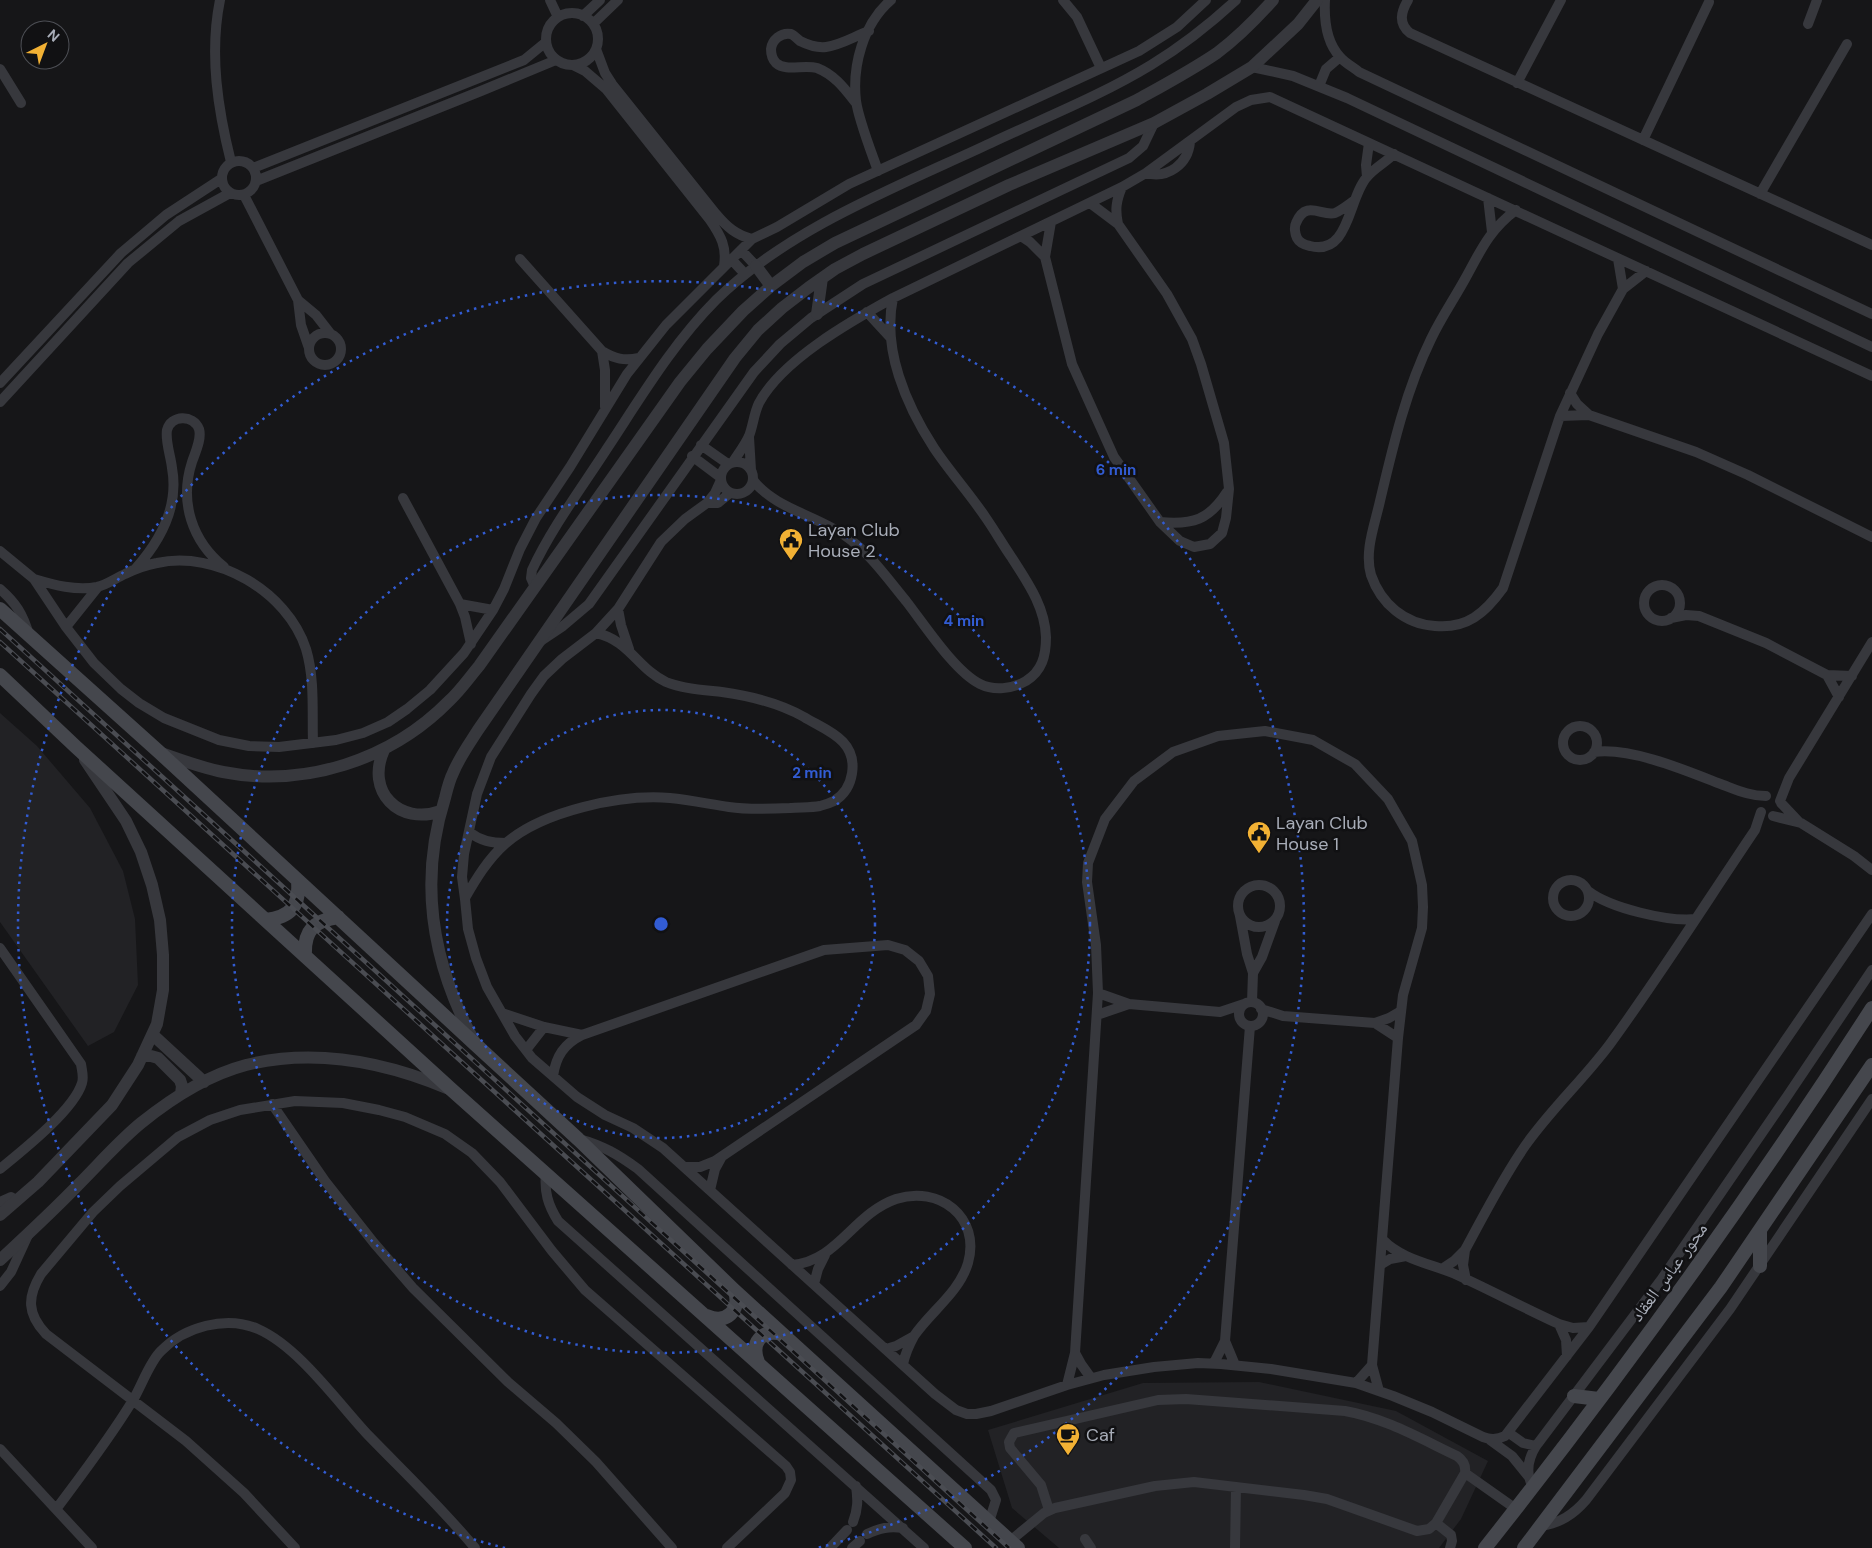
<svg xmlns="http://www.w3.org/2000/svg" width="1872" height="1548" viewBox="0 0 1872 1548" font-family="'DM Sans','Noto Naskh Arabic',sans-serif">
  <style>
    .built { fill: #222225 }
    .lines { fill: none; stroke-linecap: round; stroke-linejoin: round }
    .minor { stroke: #37383d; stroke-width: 10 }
    .tertiary { stroke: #37383d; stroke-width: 12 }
    .secondary { stroke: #45474d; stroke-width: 14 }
    .rail-casing { stroke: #4a4c52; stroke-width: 4.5 }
    .rail { stroke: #111113; stroke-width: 2.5; stroke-dasharray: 8; stroke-linecap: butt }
    .ring { fill: none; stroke: #325cd3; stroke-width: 2.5; stroke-dasharray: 2.5 5 }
    .labels { text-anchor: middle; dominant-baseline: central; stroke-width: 5; stroke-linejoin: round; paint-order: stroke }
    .poi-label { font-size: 18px; fill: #a8adb8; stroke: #111113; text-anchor: start }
    .street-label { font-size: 18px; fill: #a8adb8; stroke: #111113 }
    .centre { fill: #325cd3; stroke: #111113; stroke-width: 2.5 }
    .ring-label { font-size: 15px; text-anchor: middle; font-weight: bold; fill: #325cd3; stroke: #111113; stroke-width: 5; stroke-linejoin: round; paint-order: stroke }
  </style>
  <rect width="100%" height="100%" fill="#161618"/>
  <path class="built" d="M0,713l37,33 53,62 33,63 12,48 3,66 -24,47 -26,14 -88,-124z
    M1259,1382l137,29 92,50 -27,58 -22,29h-380l-47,-40 -24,-78 155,-47z"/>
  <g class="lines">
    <path class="minor" d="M220,0c-11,54 -2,110 11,162
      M550,0l8,17
      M1063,0l14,17 24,51
      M1325,0c-1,19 1,42 15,57 5,6 13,10 19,15l513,242
      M1408,0c-7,12 -10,23 2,33l462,212
      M546 39a26 26 0 1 1 52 0a26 26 0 1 1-52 0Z
      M583,16l17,-16
      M593,24l25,-24
      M1808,24l9,-24
      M596,49l9,24 7,11 104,130c11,13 20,21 36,25
      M573,65l12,6 21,18 104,131c11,16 17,27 14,46
      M1252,67l41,9 54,22 525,249
      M0,69l21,34
      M1517,83l44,-83
      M1319,86l7,-17 14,-12
      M856,103c-11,-14 -21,-28 -39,-35 -13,-4 -31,4 -41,-5 -4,-4 -5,-9 -5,-14 1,-9 10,-17 20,-15 3,1 6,5 9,7 8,4 17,7 26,6 15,-2 29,-11 43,-16
      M1643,140l66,-138
      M222 178a17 17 0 1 1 34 0a17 17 0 1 1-34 0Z
      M253,168l271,-108 22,-18
      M878,171c-7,-20 -19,-50 -22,-70 -4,-35 7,-77 35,-101
      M1146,173c22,6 42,-9 44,-31
      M1367,177l-1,-12 3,-22
      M256,181l225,-90 75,-31
      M1760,194l87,-150
      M244,195l54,105 3,25 8,23
      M1488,198l4,34
      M1355,200c-6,4 -13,10 -20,13 -13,4 -29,-14 -39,10 -2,4 -1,11 1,15 2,4 8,7 13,8 40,10 38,-48 57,-69 6,-8 19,-15 27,-23
      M1516,210c-27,20 -36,42 -51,69 -11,20 -24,39 -34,60 -25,51 -38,107 -51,162 -5,23 -16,50 -9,74 10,29 34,49 64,51 32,3 50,-13 68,-38l57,-172 38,-82 25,-45 23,-18
      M1051,222l-6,35 27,107 42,93 46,65 20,19 14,6 16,-3 12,-11 4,-15 3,-29 -5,-46 -23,-79 -9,-25 -25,-45 -49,-70 -28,-21
      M1118,224c-3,-14 -2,-23 4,-37
      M1021,236l9,6 15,15
      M741,250l15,16
      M520,259l82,92c13,8 22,10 37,7
      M731,259l14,15
      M1618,259l5,30
      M298,300l18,15 14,18
      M867,312l23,25
      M309 349a16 16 0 1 1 32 0a16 16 0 1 1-32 0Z
      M602,351l3,19v37
      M0,383l121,-130 45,-38 55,-36
      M1570,393l7,11 12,11
      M0,402l128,-139 51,-42 51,-28
      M1560,416l29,-1 107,37 52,23 124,62
      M749,437l2,33
      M701,445l27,19
      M692,456l28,21
      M721 478a16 16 0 1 1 32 0a16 16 0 1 1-32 0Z
      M733,462c5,-8 12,-17 16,-26 4,-10 5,-23 10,-33 23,-43 92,-82 134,-105l229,-111 24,-14 90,-66 15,-7 19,-3 602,279
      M753,480c21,28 62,35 91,55 25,17 43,43 62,66 18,23 49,71 74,83 14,7 32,5 46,-3 16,-10 20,-25 20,-44 -1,-30 -18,-54 -34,-79 -9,-13 -17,-27 -26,-40 -16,-24 -36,-46 -52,-70 -28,-43 -52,-99 -41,-150
      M720,482l-5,11 -8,10 -22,16 -24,23 -43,67 -22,24 -34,26 -18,17 -13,18 -40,63 -14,37 -13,60 -2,23 3,22 3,30 8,29 11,29 28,49 17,22 45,39 28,18 28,13 30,20 272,246 21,16 11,4h9l15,-3 76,-26 37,-10 50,-8 44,-4 23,1 50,5 85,14 37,13 39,16 51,25c8,3 14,3 22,-1l84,-109 283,-413
      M403,498l57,106 5,13 6,27
      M707,503h11l12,-10
      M1160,522c33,3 49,-2 67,-30
      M0,551l34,28 32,48 28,36 27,26 18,14 25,15 55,22 30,6 30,1 57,-7 27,-7 25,-11 19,-13 23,-19 34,-37 29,-43 11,-21 16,-40 16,-31 34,-51 57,-93 39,-49 86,-86 25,-12 72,-43 290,-133 38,-24 29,-27
      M136,568c24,-27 43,-62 36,-100 -1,-11 -7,-27 -5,-38 4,-15 26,-16 32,-1 3,10 -4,24 -7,33 -13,40 0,79 32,105
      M34,579c20,6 42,12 63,8 9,-2 19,-9 28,-13 10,-5 21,-9 32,-11 59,-13 130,28 149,86 9,30 6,63 7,94
      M1644 603a18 18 0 1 1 36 0a18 18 0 1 1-36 0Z
      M535,587l-4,-9 1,-8c20,-43 51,-84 76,-123 33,-50 66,-105 108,-147 73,-72 183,-114 275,-157 53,-25 109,-47 160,-78 31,-19 59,-41 85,-65
      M0,589c16,14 23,25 29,46
      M460,604l33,6
      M618,609l3,16 8,24
      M1671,618l15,-3 13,1 67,27 61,32 25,1
      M66,627l32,-40
      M542,640l21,-14 26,-22 165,-232 26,-28 31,-26 52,-34 266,-126 14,-12 11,-23
      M1827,675l12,22
      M1563 743a17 17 0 1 1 34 0a17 17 0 1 1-34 0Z
      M1594,752c36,-5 91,18 124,31 17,6 30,13 48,13
      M1780,801l9,-23 83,-136
      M1781,803l17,18
      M1773,816l28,7 53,33 18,14
      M469,832c12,9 22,11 37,11
      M1553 898a18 18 0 1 1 36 0a18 18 0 1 1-36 0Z
      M1238 906a21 21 0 1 1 42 0a21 21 0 1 1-42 0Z
      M1588,891c22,17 80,31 108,28
      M465,898c11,-19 23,-39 40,-54 37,-33 116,-50 165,-46 20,2 39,6 59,9 20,3 41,2 61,1 9,-1 21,0 30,-2 4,-1 10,-3 14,-5 20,-12 25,-42 9,-59 -10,-11 -26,-17 -39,-25 -25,-14 -53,-21 -82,-25 -18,-2 -39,-3 -56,-10 -28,-13 -37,-42 -70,-49
      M1240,916l7,38 6,19 -1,29
      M0,948l81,116c1,7 3,13 1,19 -8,27 -60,68 -82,86
      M1253,973l9,-16 13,-36
      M1098,993l31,11 91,8 24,-8
      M1239 1014a12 12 0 1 1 24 0a12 12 0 1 1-24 0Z
      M1261,1009l22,7 92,7 14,-5 12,-7
      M502,1013l42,14 38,8
      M1097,1015l32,-11
      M1375,1023l23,15
      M526,1050l18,-23
      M553,1076c3,-20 11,-32 29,-41l242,-85 64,-5 17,5 14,11 9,15 2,18 -4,17 -10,14 -201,136 -15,6h-16
      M272,1104l53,77 49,62 39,45 95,94 48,41 40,39 76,86
      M579,1139c23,6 40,16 59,30l353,321 5,10 -7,22
      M546,1173c-2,19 2,32 12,48l366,327
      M710,1190l5,-21 6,-11
      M0,1202l11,-5 5,3
      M1383,1240c18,19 48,24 72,34 35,16 69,34 104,50l14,4 16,-1
      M1465,1250l-2,15 3,15
      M792,1265c46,-4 61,-51 104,-66 43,-14 85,18 72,64 -9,30 -38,49 -54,73 -5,9 -9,19 -11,28
      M1380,1265l10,-6 16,-3
      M1442,1269l12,-8 11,-11c19,-35 37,-71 60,-104 26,-37 59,-67 85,-102 51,-70 97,-143 145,-214l6,-18
      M814,1284l4,-15 7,-14
      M0,1286l11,-14 17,-37
      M1559,1324l7,16 1,16
      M1225,1341l10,24
      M886,1349l10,-3 18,-10
      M1075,1353l6,11 10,14
      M1214,1363l11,-22 25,-315
      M1356,1383l16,-18
      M1067,1385l8,-32 23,-360 -2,-48 -9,-63 1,-19 17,-44 29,-38 39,-29 45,-16 47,-5 48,9 42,24 33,35 24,42 10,44 1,22 -1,21 -19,67 -5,43 -26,327 7,26
      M1509,1433l14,10 13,3
      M1490,1440l22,16 17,21
      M0,1449l92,99
      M1465,1473l51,36
      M1533,1487c-8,-14 -5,-28 3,-41l125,-166 127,-185 84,-125
      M57,1508c26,-35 53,-70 76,-108 8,-13 17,-39 28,-49 23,-24 65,-36 97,-22 41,18 80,74 111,107 36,37 73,72 106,112
      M853,1522c5,-13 5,-22 3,-36
      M1436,1523l15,12 1,6 -2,7
      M1541,1526c19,-3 32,-11 45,-26l144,-191 142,-210
      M867,1534c13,-6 22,-8 36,-6
      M1085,1539l6,9
      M1010,1541l34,-28 11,-5 100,-22 39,-4 110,13 23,4 90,32 12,-2 7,-6 29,-50c1,-7 -2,-13 -8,-17 -36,-17 -72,-38 -112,-45l-159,-12 -28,1 -144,33 -5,9 1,6 31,37 8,25
      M295,1548l-51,-55 -58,-52 -140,-107c-19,-20 -19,-37 -5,-60l52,-62 27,-26 58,-49 32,-17 30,-10 55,-9 48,2 36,7 26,7 40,17 27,19 28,29 52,69 33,39 201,176 4,6 1,8 -6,13 -58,55
      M830,1548l17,-18
      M852,1548l8,-7
      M1235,1548l1,-61"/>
    <path class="tertiary" d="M756,266l15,20
      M817,314l5,-36
      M384,750c-19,41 15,76 57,61
      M161,753c20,7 41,15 62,19 82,16 168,-12 226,-71 11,-10 20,-23 30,-35l201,-284 27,-33 36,-38 28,-25 32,-24 32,-19 302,-143c27,-15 55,-30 80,-47 20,-15 39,-34 56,-53
      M153,1035l51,47
      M474,1041c-41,-76 -56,-158 -29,-243 2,-8 4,-17 8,-25 6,-15 16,-29 25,-43l257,-372 23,-28 24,-22 26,-20 27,-19 28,-15 146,-69 145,-62 53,-29 45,-27 46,-43 19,-24
      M142,1056h9l7,2 22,22 2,6 -1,8
      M0,1215l38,-33 74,-77 26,-40 19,-41 6,-34v-35l-3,-35 -8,-35 -11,-33 -15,-31 -41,-61
      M0,1260c27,-25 54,-50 79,-76 20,-20 40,-43 62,-61 31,-25 67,-48 105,-58 69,-17 139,-3 203,24"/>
    <path class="secondary" d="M0,609l158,142 317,293 103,95 157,152 283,257
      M0,675l76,72 377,344 512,457
      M266,920c25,-3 34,-14 32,-39
      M305,955c-1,-25 9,-34 33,-38
      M1760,1266v-36
      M707,1316c19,9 34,-6 28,-25
      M758,1362c-8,-20 4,-33 24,-28
      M1574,1396l25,3
      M1485,1548c137,-173 267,-353 387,-540
      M1524,1548l197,-261 151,-222"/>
    <g class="rail-casing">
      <path id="rail" d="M0,629l1009,919
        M0,642l996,906"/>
    </g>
    <use href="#rail" class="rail"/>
  </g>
  <g class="ring">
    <circle cx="661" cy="924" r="214"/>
    <circle cx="661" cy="924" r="429"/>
    <path d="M505 1548A643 643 0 1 1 817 1548"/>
  </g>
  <defs>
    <g id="civic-pin" transform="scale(1.25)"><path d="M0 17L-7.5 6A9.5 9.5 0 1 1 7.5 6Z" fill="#f2b134" stroke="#111113"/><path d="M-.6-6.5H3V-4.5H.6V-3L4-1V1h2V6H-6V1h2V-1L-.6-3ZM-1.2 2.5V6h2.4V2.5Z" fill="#111"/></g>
    <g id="cafe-pin" transform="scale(1.25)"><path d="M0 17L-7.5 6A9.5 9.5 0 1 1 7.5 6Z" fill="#f2b134" stroke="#111113"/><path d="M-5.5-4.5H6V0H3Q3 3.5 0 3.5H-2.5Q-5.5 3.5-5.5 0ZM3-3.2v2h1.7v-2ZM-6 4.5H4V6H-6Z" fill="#111"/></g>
  </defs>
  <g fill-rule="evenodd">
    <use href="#civic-pin" x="791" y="540"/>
    <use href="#civic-pin" x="1259" y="833"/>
    <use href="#cafe-pin" x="1068" y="1435"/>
  </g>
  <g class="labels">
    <g class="poi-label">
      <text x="808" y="530">Layan Club<tspan x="808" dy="21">House 2</tspan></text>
      <text x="1276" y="823">Layan Club<tspan x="1276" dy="21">House 1</tspan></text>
      <text x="1086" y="1435">Caf</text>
    </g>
    <g class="street-label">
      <text transform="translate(1669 1272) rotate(-54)">محور عباس العقاد</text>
    </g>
  </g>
  <circle cx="661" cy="924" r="8" class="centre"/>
  <g class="ring-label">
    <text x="1116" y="475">6 min</text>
    <text x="964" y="626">4 min</text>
    <text x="812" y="778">2 min</text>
  </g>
  <g transform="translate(45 45) rotate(42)"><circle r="24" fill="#111113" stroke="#4d4f55"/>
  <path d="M0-4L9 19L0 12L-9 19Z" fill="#f2b134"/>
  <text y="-8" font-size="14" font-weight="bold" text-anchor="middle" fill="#a8adb8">N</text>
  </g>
</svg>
